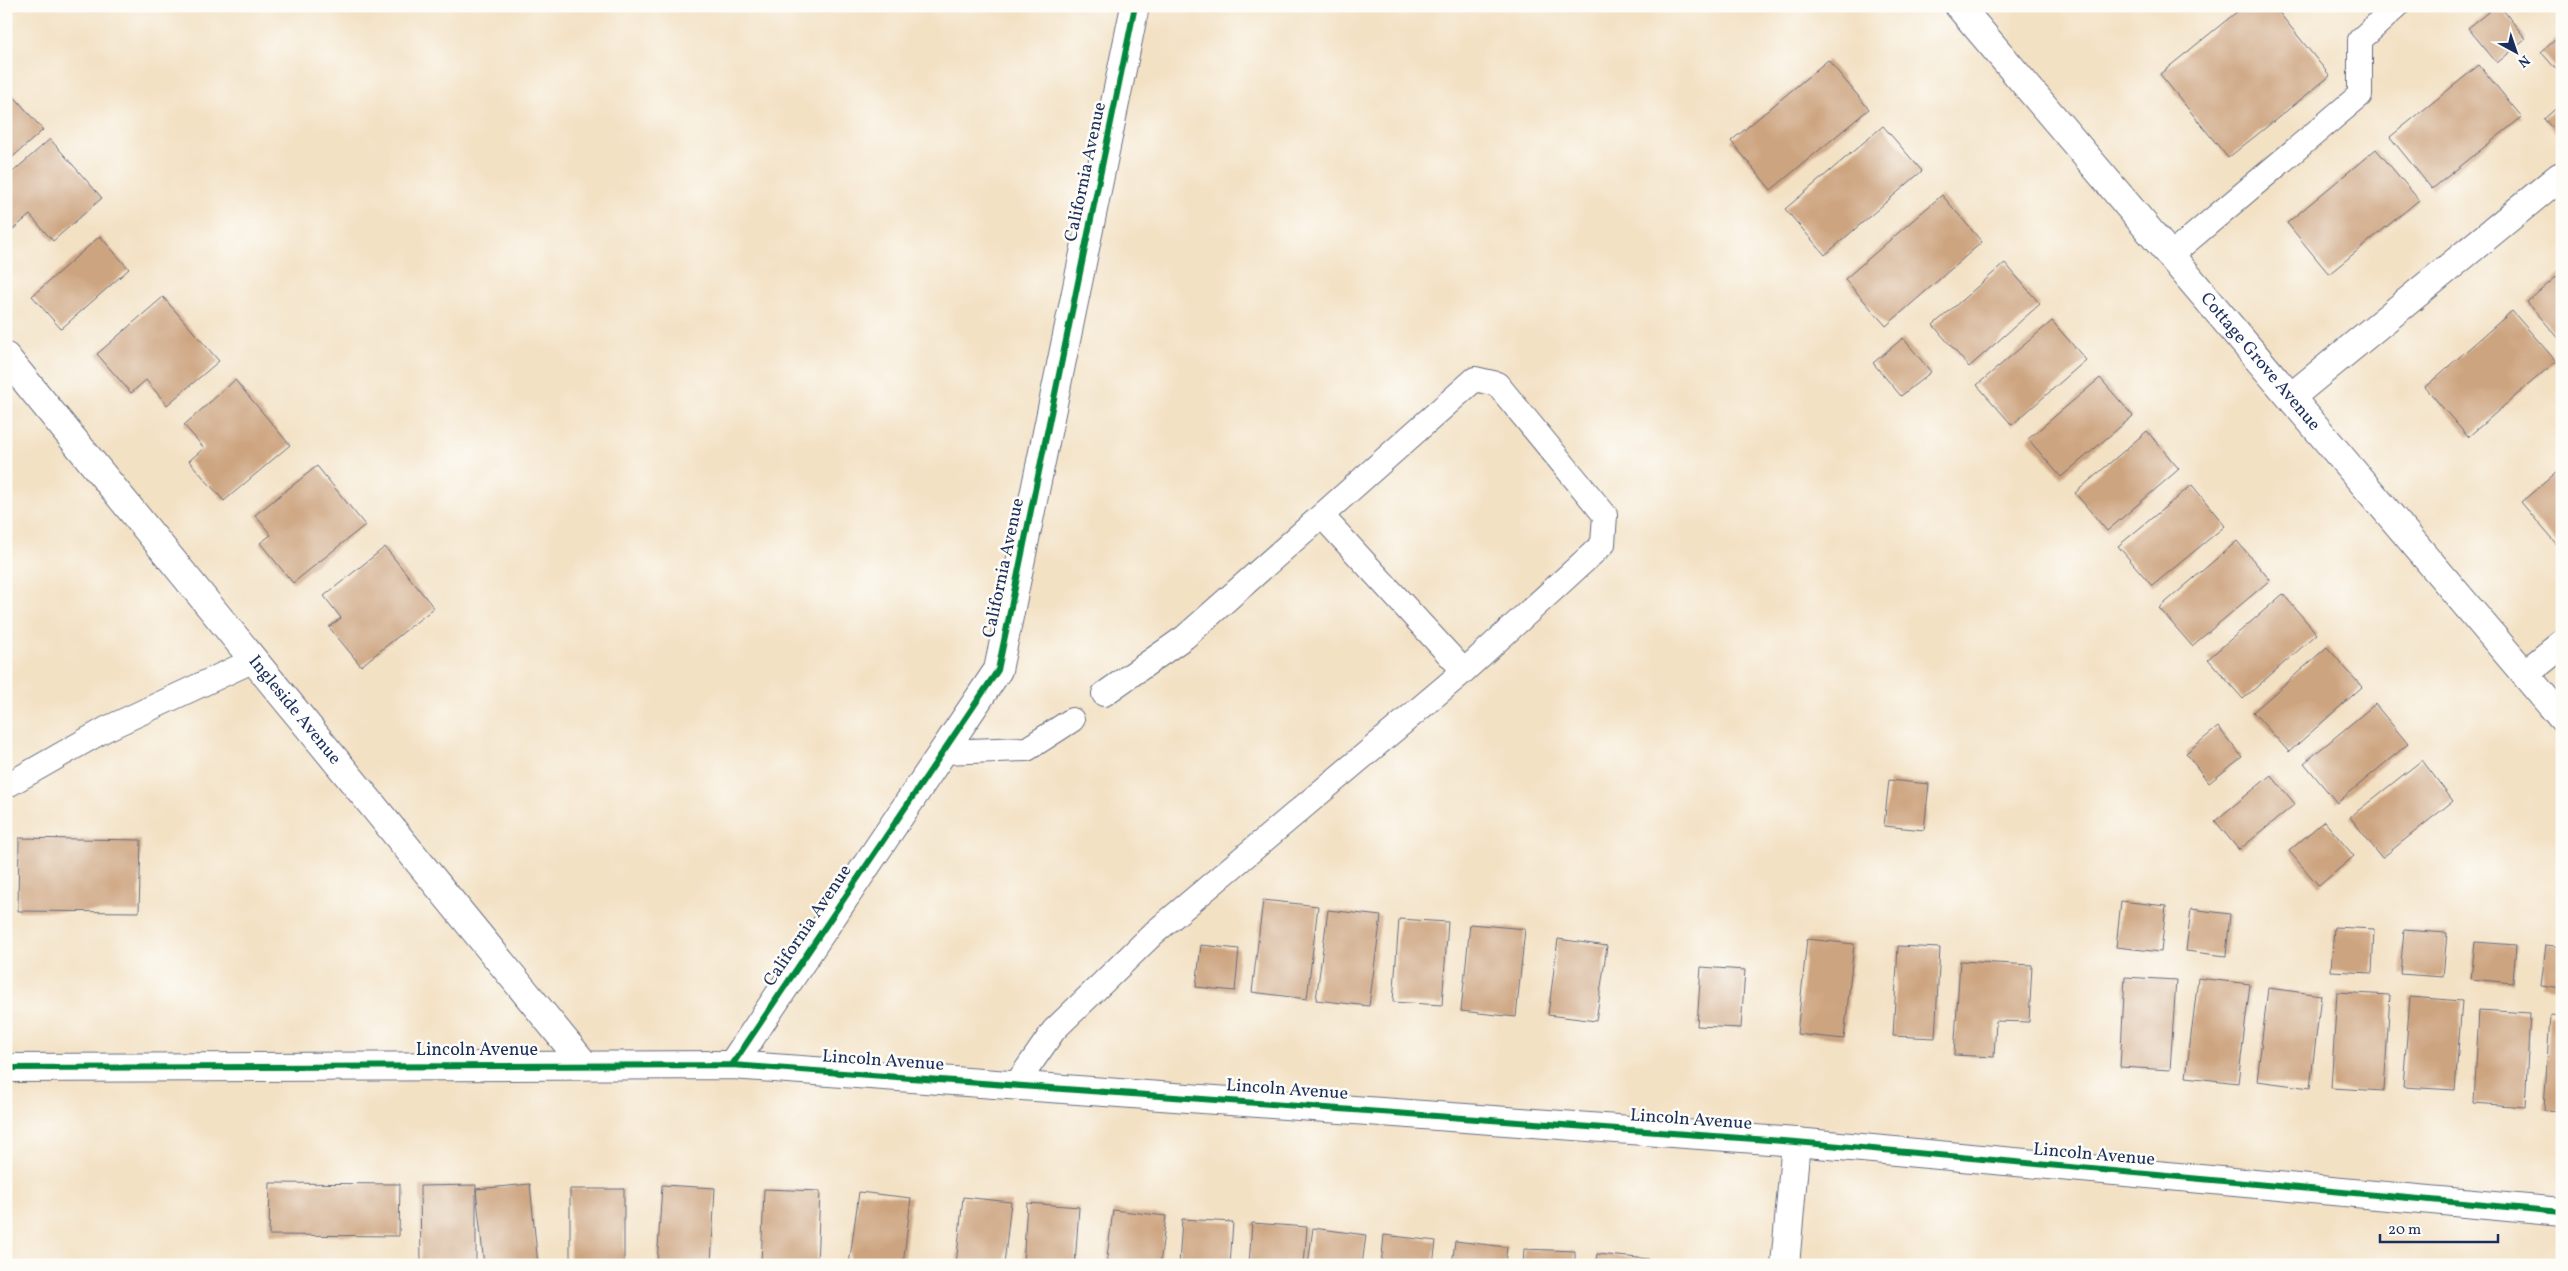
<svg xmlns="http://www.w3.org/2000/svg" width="2568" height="1271" viewBox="0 0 2568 1271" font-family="Vollkorn,serif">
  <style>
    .building { fill: #cda480 }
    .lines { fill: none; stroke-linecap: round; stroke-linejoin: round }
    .service-casing { stroke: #676d82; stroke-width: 26 }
    .minor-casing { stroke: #676d82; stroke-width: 30 }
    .tertiary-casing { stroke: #676d82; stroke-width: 30 }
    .service { stroke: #fff; stroke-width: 24 }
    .minor { stroke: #fff; stroke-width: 28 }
    .tertiary { stroke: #fff; stroke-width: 28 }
    .cycleway-casing { stroke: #fdfcf7; stroke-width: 9 }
    .cycleway { stroke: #00873e; stroke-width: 6 }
    .labels { text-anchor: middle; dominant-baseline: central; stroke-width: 5; stroke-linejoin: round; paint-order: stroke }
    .street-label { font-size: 18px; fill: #1b2f5e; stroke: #fdfcf7 }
  </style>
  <rect width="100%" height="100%" fill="#fdfcf7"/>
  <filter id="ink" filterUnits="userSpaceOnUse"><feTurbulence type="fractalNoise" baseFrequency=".02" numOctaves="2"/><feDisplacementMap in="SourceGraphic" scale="10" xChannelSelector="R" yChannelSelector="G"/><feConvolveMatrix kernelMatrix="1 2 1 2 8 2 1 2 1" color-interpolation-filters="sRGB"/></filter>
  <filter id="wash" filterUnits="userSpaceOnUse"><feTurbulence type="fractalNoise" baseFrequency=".0096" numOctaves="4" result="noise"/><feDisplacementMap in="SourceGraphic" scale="20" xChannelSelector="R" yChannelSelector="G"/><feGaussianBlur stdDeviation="1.12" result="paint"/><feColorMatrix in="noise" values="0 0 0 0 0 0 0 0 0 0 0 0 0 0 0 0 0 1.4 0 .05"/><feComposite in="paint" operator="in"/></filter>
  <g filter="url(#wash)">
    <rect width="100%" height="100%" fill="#f3e1c4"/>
    <g id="blocks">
      <path class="building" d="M2244,6h30l56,70 -102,82 -68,-84z
        M2496,6h4l26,33 -29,24 -29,-35z
        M2562,34v42l-21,-24z
        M1828,60l41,49 -98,81 -40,-49z
        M2479,65l43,52 -90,72 -42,-52z
        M6,87l37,43 -37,33z
        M2562,103v36l-18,-20z
        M1883,126l39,45 -97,84 -40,-46z
        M50,139l52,59 -49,43 -23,-26 -24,20v-57z
        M2376,149l43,51 -90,74 -42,-51z
        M1942,195l40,47 -96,84 -41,-47z
        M100,236l29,33 -68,60 -29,-33z
        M2005,263l35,41 -71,63 -36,-42z
        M2562,272v70l-35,-40z
        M163,297l56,64 -52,44 -21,-25 -15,13 -34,-39z
        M2512,311l44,50 -88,76 -43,-50z
        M2052,321l34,39 -74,65 -35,-40z
        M1903,338l28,34 -30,24 -28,-33z
        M2100,378l33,38 -72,61 -33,-38z
        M235,380l55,65 -66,56 -35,-40 15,-13 -20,-23z
        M2147,431l32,38 -72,62 -32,-38z
        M317,466l48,59 -72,58 -33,-40 11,-8 -16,-20z
        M2562,468v83l-41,-49z
        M2192,485l33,41 -73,60 -34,-40z
        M2237,541l33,39 -78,66 -33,-38z
        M385,547l49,61 -73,58 -32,-39 12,-9 -17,-22z
        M2283,594l34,40 -74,65 -35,-40z
        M2327,647l35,40 -73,65 -36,-40z
        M2375,704l33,40 -71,59 -33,-40z
        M2218,727l24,30 -33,26 -23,-30z
        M2422,760l31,41 -71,57 -32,-41z
        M2271,775l24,29 -56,46 -24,-29z
        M1889,780l40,4 -5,46 -40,-4z
        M2324,821l30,35 -35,30 -30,-35z
        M19,838l122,2 -2,72 -121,-1z
        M1263,900l55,6 -11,93 -55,-7z
        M2121,901l45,5 -5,46 -45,-5z
        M2191,909l39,5 -4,42 -40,-5z
        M1328,910l53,6 -12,90 -53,-6z
        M1399,919l49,3 -6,83 -49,-3z
        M1470,924l55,5 -9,88 -55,-6z
        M2334,927l40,2 -2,44 -41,-2z
        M2404,930l43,3 -4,44 -43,-3z
        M1558,939l49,7 -11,75 -48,-6z
        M1807,939l47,5 -10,95 -47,-5z
        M2475,942l41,3 -3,38 -42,-4z
        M1201,945l38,4 -4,42 -39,-4z
        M2546,945l16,2v42l-21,-3z
        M1898,946l42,2 -5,90 -42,-2z
        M1960,961l72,4 -3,57 -33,-1 -2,36 -40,-2z
        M1701,967l44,3 -4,58 -44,-2z
        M2125,977l51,3 -6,90 -50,-3z
        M2198,978l52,6 -12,99 -52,-6z
        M2268,988l53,7 -11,93 -53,-7z
        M2337,992l53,3 -6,96 -53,-3z
        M2410,997l52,4 -7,89 -52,-3z
        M2479,1010l51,3 -5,94 -51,-4z
        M2550,1015l12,1v95l-18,-1z
        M270,1183l130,1 -1,52 -130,-1z
        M530,1184l8,81h-54l-8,-76z
        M476,1185v80h-55l-1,-79z
        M662,1185l53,3 -4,77h-54z
        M570,1189h54v76h-54z
        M764,1189l56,2 -3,74h-56z
        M859,1192l52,6 -8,67h-54z
        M963,1197l48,5 -7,63h-48z
        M1027,1203l52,4 -4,58h-52z
        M1113,1210l53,6 -6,49h-54z
        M1182,1219l51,3 -3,43h-51z
        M1252,1223l55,4 -3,38h-55z
        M1313,1228l53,7 -4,30h-54z
        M1384,1235l52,6 -3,24h-52z
        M1455,1241l52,6 -2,18h-53z
        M1524,1249l51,2v14h-52z
        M1597,1254l52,5v6h-54z
        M1664,1261l40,2v2h-40z"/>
    </g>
  </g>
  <g filter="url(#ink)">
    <use href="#blocks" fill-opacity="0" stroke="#676d82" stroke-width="1"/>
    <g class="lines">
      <g class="service-casing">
        <path id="service" d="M2171,255l189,-160v-55l37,-34
          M1322,516l142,155
          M943,752l84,-3 45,-29
          M6,786l100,-57 148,-69
          M1015,1086l39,-56 100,-97 310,-262 139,-127 2,-29 -108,-131 -22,-5 -290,258 -81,57"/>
      </g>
      <g class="minor-casing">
        <g id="minor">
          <path id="s1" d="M1959,6l603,712"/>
          <path id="s2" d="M6,357l578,707"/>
          <path d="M2291,397l268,-220"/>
          <path d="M2525,674l37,-30"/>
          <path d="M732,1065l266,-395 137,-664"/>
          <path d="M1785,1265l11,-123"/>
        </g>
      </g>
      <g class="tertiary-casing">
        <path id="tertiary" d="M6,1068l726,-3 1064,77 766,70"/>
      </g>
      <use href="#service" class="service"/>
      <use href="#minor" class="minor"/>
      <use href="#tertiary" class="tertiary"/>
      <g class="cycleway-casing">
        <path id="cycleway" d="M732,1065l266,-395 137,-664
          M6,1068l726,-3 1064,77 766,70"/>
      </g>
      <use href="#cycleway" class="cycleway"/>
    </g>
  </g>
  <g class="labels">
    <g class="street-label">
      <text transform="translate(1086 172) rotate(-78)">California Avenue</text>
      <text stroke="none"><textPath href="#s1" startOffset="466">Cottage Grove Avenue</textPath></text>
      <text transform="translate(1004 568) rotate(-78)">California Avenue</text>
      <text stroke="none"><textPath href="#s2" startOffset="456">Ingleside Avenue</textPath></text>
      <text transform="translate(808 926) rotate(-56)">California Avenue</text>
      <text x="477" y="1050">Lincoln Avenue</text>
      <text transform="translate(883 1061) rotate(4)">Lincoln Avenue</text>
      <text transform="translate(1287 1090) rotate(4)">Lincoln Avenue</text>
      <text transform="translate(1691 1120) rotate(4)">Lincoln Avenue</text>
      <text transform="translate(2094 1155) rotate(5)">Lincoln Avenue</text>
    </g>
  </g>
  <rect width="2568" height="1271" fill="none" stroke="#fdfcf7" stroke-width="25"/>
  <g transform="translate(2516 52) rotate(140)" stroke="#fdfcf7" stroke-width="4" paint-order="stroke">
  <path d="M0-4L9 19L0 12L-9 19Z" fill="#1b2f5e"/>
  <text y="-8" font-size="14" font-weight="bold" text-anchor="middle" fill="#1b2f5e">N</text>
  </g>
  <path d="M2380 1234v8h118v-8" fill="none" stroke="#1b2f5e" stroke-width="2.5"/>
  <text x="2388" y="1234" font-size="15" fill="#1b2f5e" stroke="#fdfcf7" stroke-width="4" paint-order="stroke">20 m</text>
</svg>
